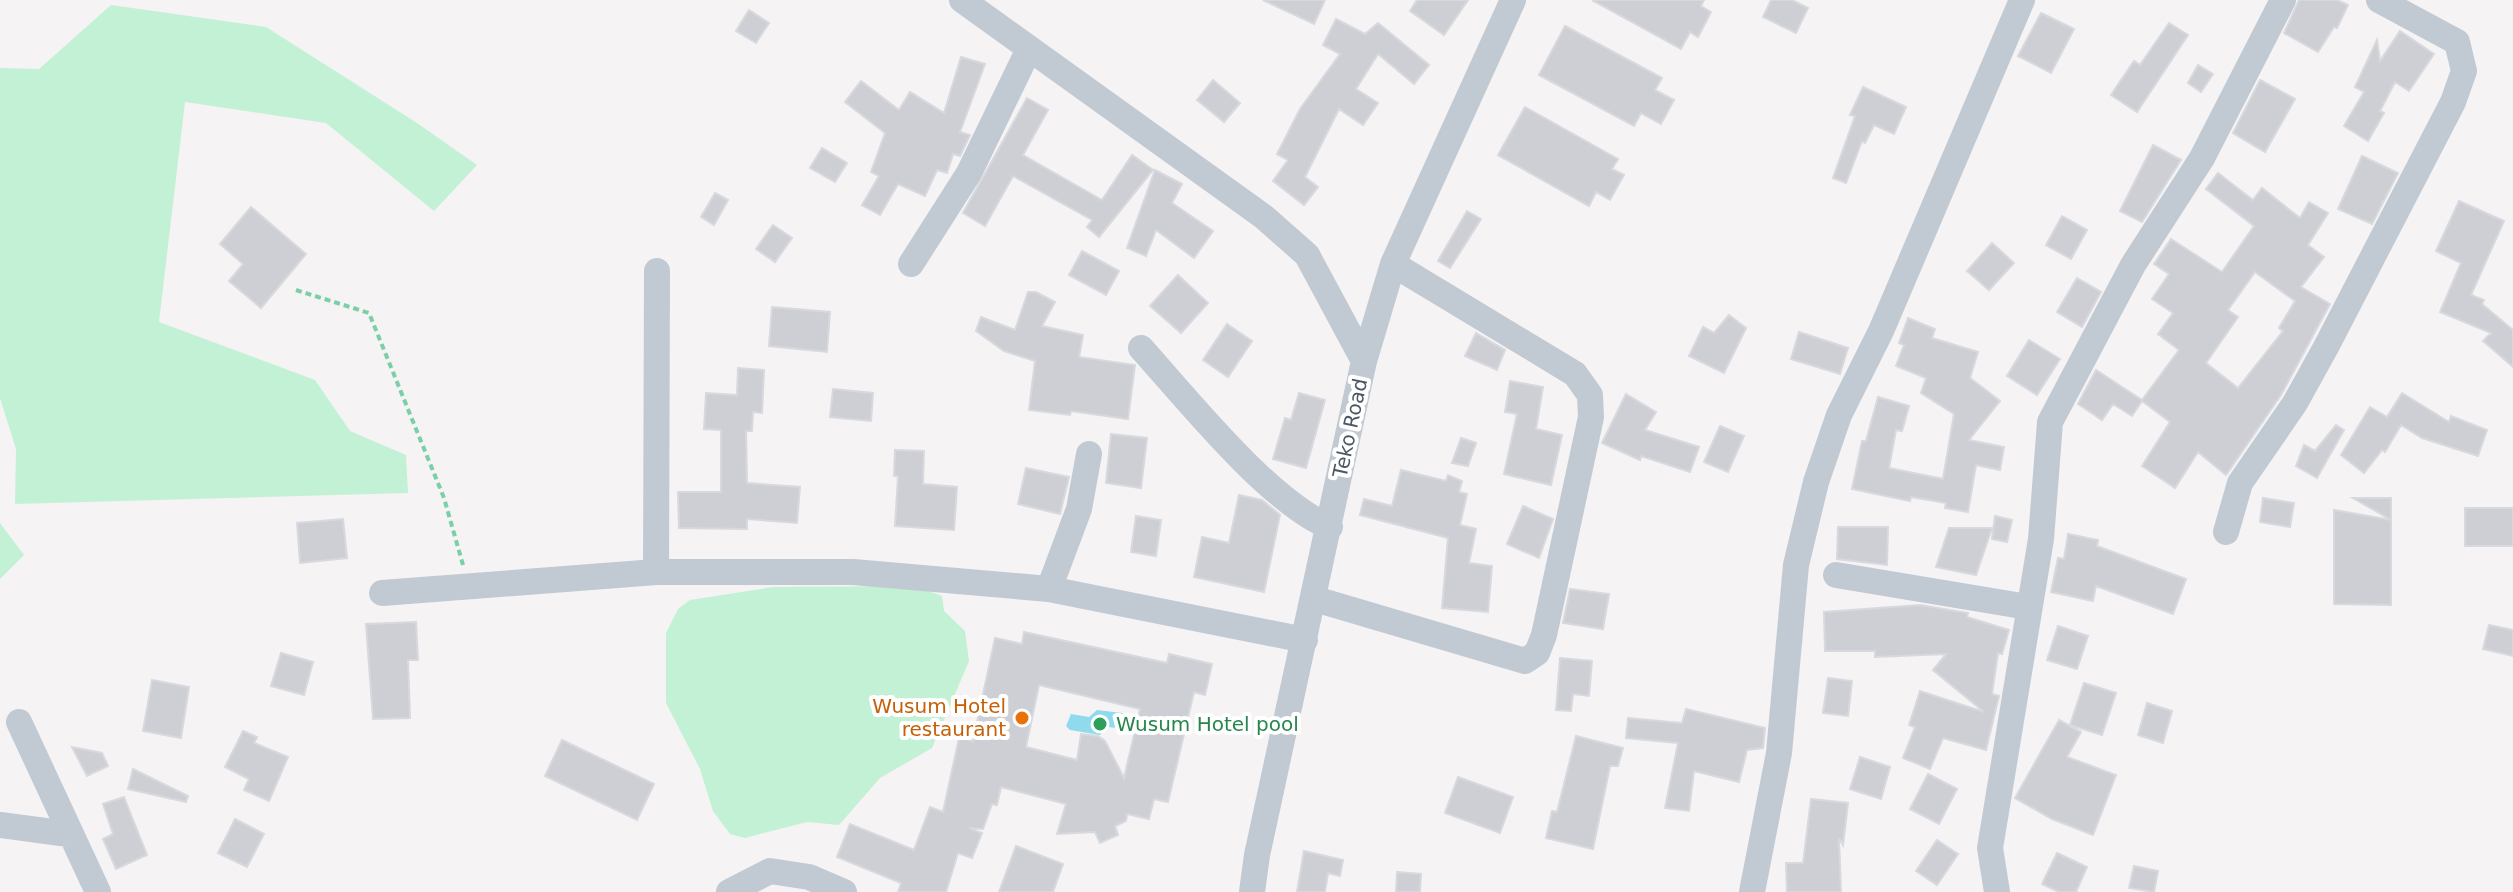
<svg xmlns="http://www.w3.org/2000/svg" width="2513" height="892" viewBox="0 0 2513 892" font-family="'DejaVu Sans',sans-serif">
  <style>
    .green { fill: #c3f1d5 }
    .water { fill: #90daee }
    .building { fill: #cdcfd5; stroke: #d7d9de; stroke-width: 2; fill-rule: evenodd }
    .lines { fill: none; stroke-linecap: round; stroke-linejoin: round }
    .path { stroke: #7ad0a6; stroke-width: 4; stroke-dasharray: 6 4; stroke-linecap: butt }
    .minor { stroke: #c1cad2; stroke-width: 26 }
    .food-dot { fill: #e8710a; stroke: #fff; stroke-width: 3 }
    .leisure-dot { fill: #2e9e5b; stroke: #fff; stroke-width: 3 }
    .labels { text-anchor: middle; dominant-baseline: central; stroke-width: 8; stroke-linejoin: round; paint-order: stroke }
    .street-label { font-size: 20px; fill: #4a5661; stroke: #fff }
    .food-label { font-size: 20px; fill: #c56008; stroke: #fff; text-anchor: end }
    .leisure-label { font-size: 20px; fill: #27864d; stroke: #fff; text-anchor: start }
  </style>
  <rect width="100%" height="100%" fill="#f5f3f3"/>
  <path class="green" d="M111,5l155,22 151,96 60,42 -43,46 -108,-88 -141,-21 -26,220 156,58 35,51 56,24 2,38 -393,11 1,-55 -16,-51v-330l39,1z
    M0,523l24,32 -24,24z
    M915,586l27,10 2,15 21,20 4,30 -37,87 -52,30 -41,47 -32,-3 -62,16 -15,-4 -17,-23 -13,-42 -34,-66v-70l12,-24 12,-9 83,-13z"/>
  <path class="water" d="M1097,710l33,4 3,12 -4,3 -22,-2 -7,8 -30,-5 -4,-4 5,-12 18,3z"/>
  <path class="building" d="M1263,0h62l-11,24z
    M1417,0h51l-24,35 -34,-24z
    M1592,0h112l-3,6 10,6 -13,25 -8,-5 -9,17z
    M1771,0h21l16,8 -12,25 -33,-16z
    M2299,0h38l11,5 -11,23 -3,-1 -16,25 -34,-19z
    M749,10l20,13 -13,20 -20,-12z
    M2041,13l33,16 -23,44 -33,-17z
    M1336,19l29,15 13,-11 51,42 -15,19 -36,-30 -22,35 22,14 -15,22 -24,-16 -34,68 13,10 -14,18 -31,-24 15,-21 -11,-6 23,-45 40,-55 -17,-9z
    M2169,23l19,12 -51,77 -26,-17 23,-34 6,4z
    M1565,26l97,52 -7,12 19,10 -13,24 -20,-11 -7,13 -95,-51z
    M2400,31l34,23 -25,37 -14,-9 -15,29 4,2 -16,28 -24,-15 20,-34 -9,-5 22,-47 3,21z
    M961,57l24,7 -25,68 10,3 -10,21 -7,-2 -6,19 -10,-3 -12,26 -27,-12 -18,31 -18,-10 17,-29 -8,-4 14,-39 -40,-31 16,-21 38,29 11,-18 34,21z
    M2198,65l15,9 -12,18 -13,-9z
    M1213,80l27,23 -16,19 -27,-22z
    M2260,80l35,19 -30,53 -32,-19z
    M1863,87l43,20 -12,27 -20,-9 -9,18 -3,-2 -16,42 -13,-5 22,-62 -5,-1z
    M1027,98l21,12 -25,45 79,45 30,-45 21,15 -54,67 -12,-10 5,-7 -79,-44 -28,50 -22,-13z
    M1525,107l93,52 -6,10 12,6 -14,25 -14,-8 -7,14 -91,-51z
    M2153,145l28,15 -39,62 -22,-11z
    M822,148l25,15 -12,19 -25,-14z
    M2362,156l36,17 -26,51 -34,-15z
    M1155,170l27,14 -10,19 41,28 -19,27 -38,-28 -10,26 -19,-8z
    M2218,173l35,27 9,-12 38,30 9,-16 19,11 -20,32 16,12 -23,30 29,17 -49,91 -55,80 -28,-23 -23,36 -33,-22 28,-44 -28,-21 -10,15 -19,-12 -11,16 -24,-16 18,-34 46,30 37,-50 -21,-16 15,-21 -21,-14 17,-25 -15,-10 17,-25 51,33 32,-46 -48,-37zM2255,272l40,29 -16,27 4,3 -45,57 -32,-25 32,-46 -10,-7z
    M715,193l13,7 -14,25 -13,-8z
    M2459,201l45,20 -33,74 13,5 -2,4 31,26v37l-30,-26 8,-8 -51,-21 21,-49 -25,-12z
    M251,207l55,47 -45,54 -32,-27 14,-17 -23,-20z
    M1467,211l14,8 -31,49 -12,-7z
    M2062,216l25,14 -16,29 -25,-14z
    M773,225l19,13 -17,24 -19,-13z
    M1992,243l22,20 -25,27 -22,-19z
    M1082,251l37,20 -13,24 -37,-20z
    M1178,275l30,28 -27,30 -31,-27z
    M2077,278l24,14 -19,35 -25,-15z
    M1028,292h8l19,10 -13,24 41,9 -4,22 56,8 -7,54 -57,-8 -1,4 -41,-5 6,-49 -31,-10 -28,-20 5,-14 34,13z
    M772,307l58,5 -3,40 -58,-6z
    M1729,315l17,13 -22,45 -35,-17 14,-29 11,6z
    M1908,318l27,11 -3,9 46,14 -8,26 30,23 -31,39 35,7 -4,23 -24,-5 -8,47 -23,-4 1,-5 -35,-6 -1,4 -58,-12 10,-48h4l12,-44 31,9 -7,25 -6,-1 -7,38 54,11 11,-65 -33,-21 5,-15 -30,-12 8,-21 -5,-2z
    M1227,324l25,17 -24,36 -25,-17z
    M1799,332l49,16 -8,26 -49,-15z
    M1476,333l29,17 -8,20 -32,-14z
    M2029,340l31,19 -23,36 -30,-19z
    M738,368l26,2 -2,43 -9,-1 -1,19h-6l1,52 53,4 -3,36 -50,-4v10l-68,-1 -1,-36h43v-62l-17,-1 2,-36 31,2z
    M1510,381l33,6 -7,42 26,6 -11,50 -47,-11 13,-60 -12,-2z
    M833,389l40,4 -2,28 -41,-4z
    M1299,393l26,7 -19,68 -33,-9 12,-41 6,2z
    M2402,393l47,29 2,-6 36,14 -9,26 -56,-18 -21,-13 -16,27 -3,-2 -18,23 -23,-18 29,-48 17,10z
    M1626,394l30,18 -11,18 54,17 -9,25 -49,-16 -1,4 -38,-17z
    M2336,425l8,5 -27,48 -21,-12 8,-21 11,6z
    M1720,426l24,10 -16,36 -24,-10z
    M1111,434l36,4 -6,50 -35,-5z
    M1461,438l15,5 -8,23 -16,-3z
    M895,450l29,1 -1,33 34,3 -3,43 -59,-4 3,-50h-4z
    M1026,468l43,9 -9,37 -42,-10z
    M1401,470l45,11 2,-6 14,6 -3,11 8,2 -7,31 16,4 -7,34 23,3 -4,46 -46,-4 6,-70 -88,-23 4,-16 28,7z
    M1239,495l23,5 18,15 -16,77 -70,-15 8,-40 27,6z
    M2263,498l31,5 -4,24 -30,-5z
    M2353,498h38v107l-57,-1v-94l57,10z
    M1523,506l30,13 -14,39 -32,-14z
    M2465,508h48v38h-48z
    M1136,516l25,4 -5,36 -25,-4z
    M1995,516l17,4 -5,22 -15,-3z
    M343,519l4,39 -47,5 -3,-40z
    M1838,527h50l-1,38 -50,-6z
    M1949,528h43l-16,47 -40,-8z
    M2068,534l30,6 -1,6 89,33 -13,35 -77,-28 -3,15 -42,-9 7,-34 6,1z
    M1570,589l39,5 -6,35 -40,-6z
    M1920,605l48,8 -1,4 42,13 -7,24 -4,-1 -6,41 7,2 -13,54 -43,-12 -13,31 -27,-11 12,-31 -6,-2 11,-34 64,21 -51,-42 13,-16 -71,3v-6h-50l-1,-39z
    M416,622l2,38h-10l2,58 -37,1 -7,-95z
    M2489,625l24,5v26l-30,-7z
    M2058,626l30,10 -11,33 -30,-9z
    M1024,632l143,31 2,-9 43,10 -7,31 -11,-3 -26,110 -14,-3 -5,20 -22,-5 -1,7 -11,5 3,9 -18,8 -5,-11 -38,2 9,-30 -65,-17 -4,18 -5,-1 -9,25 -14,-1 13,5 -10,25 -14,-5 -12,39h-48l3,-9 -64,-26 13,-33 64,26 16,-43 13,5 16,-74 14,3 22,-103 27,6zM1039,685l101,24 -16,69 -19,-37 -7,-5 -17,-2 -4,26 -51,-13z
    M281,653l32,9 -9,33 -33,-9z
    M1560,658l32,3 -3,35 -16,-2 -2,17 -15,-1z
    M1828,678l24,3 -4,35 -25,-3z
    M152,680l37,7 -8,51 -38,-7z
    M2084,683l32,10 -14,42 -32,-10z
    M2147,703l25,8 -9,32 -25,-8z
    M1686,709l79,19 -2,20 -16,2 -8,32 -45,-11 -5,40 -24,-3 13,-65 -52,-5 2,-20 54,5z
    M2059,720l22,12 -14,25 49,18 -23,60 -41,-16 -37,-21z
    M243,731l14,6 -3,6 34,14 -19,44 -25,-11 5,-11 -24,-12z
    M1576,736l47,12 -5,18h-8l-17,83 -47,-11 6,-27 5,1z
    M562,740l92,44 -17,36 -92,-44z
    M72,747l30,6 6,13 -21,10z
    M1860,757l30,10 -9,32 -31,-10z
    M133,769l55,27 -2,6 -58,-13z
    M1928,774l29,15 -18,35 -29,-15z
    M1458,777l55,20 -13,36 -55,-20z
    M124,797l23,58 -31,14 -13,-30 10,-5 -10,-30z
    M1811,799l37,4 -5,42 -4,-7 2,54h-54l-1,-29h17z
    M235,819l29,15 -17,33 -29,-14z
    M1937,840l21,14 -21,31 -21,-14z
    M1016,846l47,18 -10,28h-54z
    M1304,851l39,9 -3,16 -12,-3 -3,19h-28z
    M2057,853l30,14 -11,25h-17l-17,-8z
    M2134,866l24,5 -4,21 -25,-4z
    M1397,872l24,2 -1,18h-24z"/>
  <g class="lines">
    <path class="path" d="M296,290l73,23 75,185 19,67"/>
    <path class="minor" d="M962,0l302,217 43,38 57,106 -107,494 -5,37
      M911,264l58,-91 60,-124
      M1141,348c46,51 128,154 189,179
      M1364,361l29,-97 120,-264
      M2226,532l14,-49 55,-80 31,-56 127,-245 11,-31 -7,-29 -78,-42
      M656,572l1,-301
      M1836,575l192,32
      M1049,589l30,-80 10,-55
      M382,593l274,-21h197l196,17 256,51
      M1315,599l210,62 12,-8 7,-18 47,-218 -1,-22 -15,-21 -182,-110
      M19,722l79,170
      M0,825l68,9
      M729,892l41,-21 39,6 35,15
      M1752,892l27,-139 17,-188 20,-83 23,-67 42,-84 141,-331
      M1997,892l-7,-44 51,-309 9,-117 83,-157 69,-107 81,-158"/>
  </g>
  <circle class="food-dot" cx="1022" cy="718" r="8"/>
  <circle class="leisure-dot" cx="1100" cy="724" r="8"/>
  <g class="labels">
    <g class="street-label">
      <text transform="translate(1350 428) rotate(-78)">Teko Road</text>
    </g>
    <g class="food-label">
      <text x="1006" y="706">Wusum Hotel<tspan x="1006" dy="23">restaurant</tspan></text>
    </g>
    <g class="leisure-label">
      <text x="1116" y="724">Wusum Hotel pool</text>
    </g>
  </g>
</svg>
